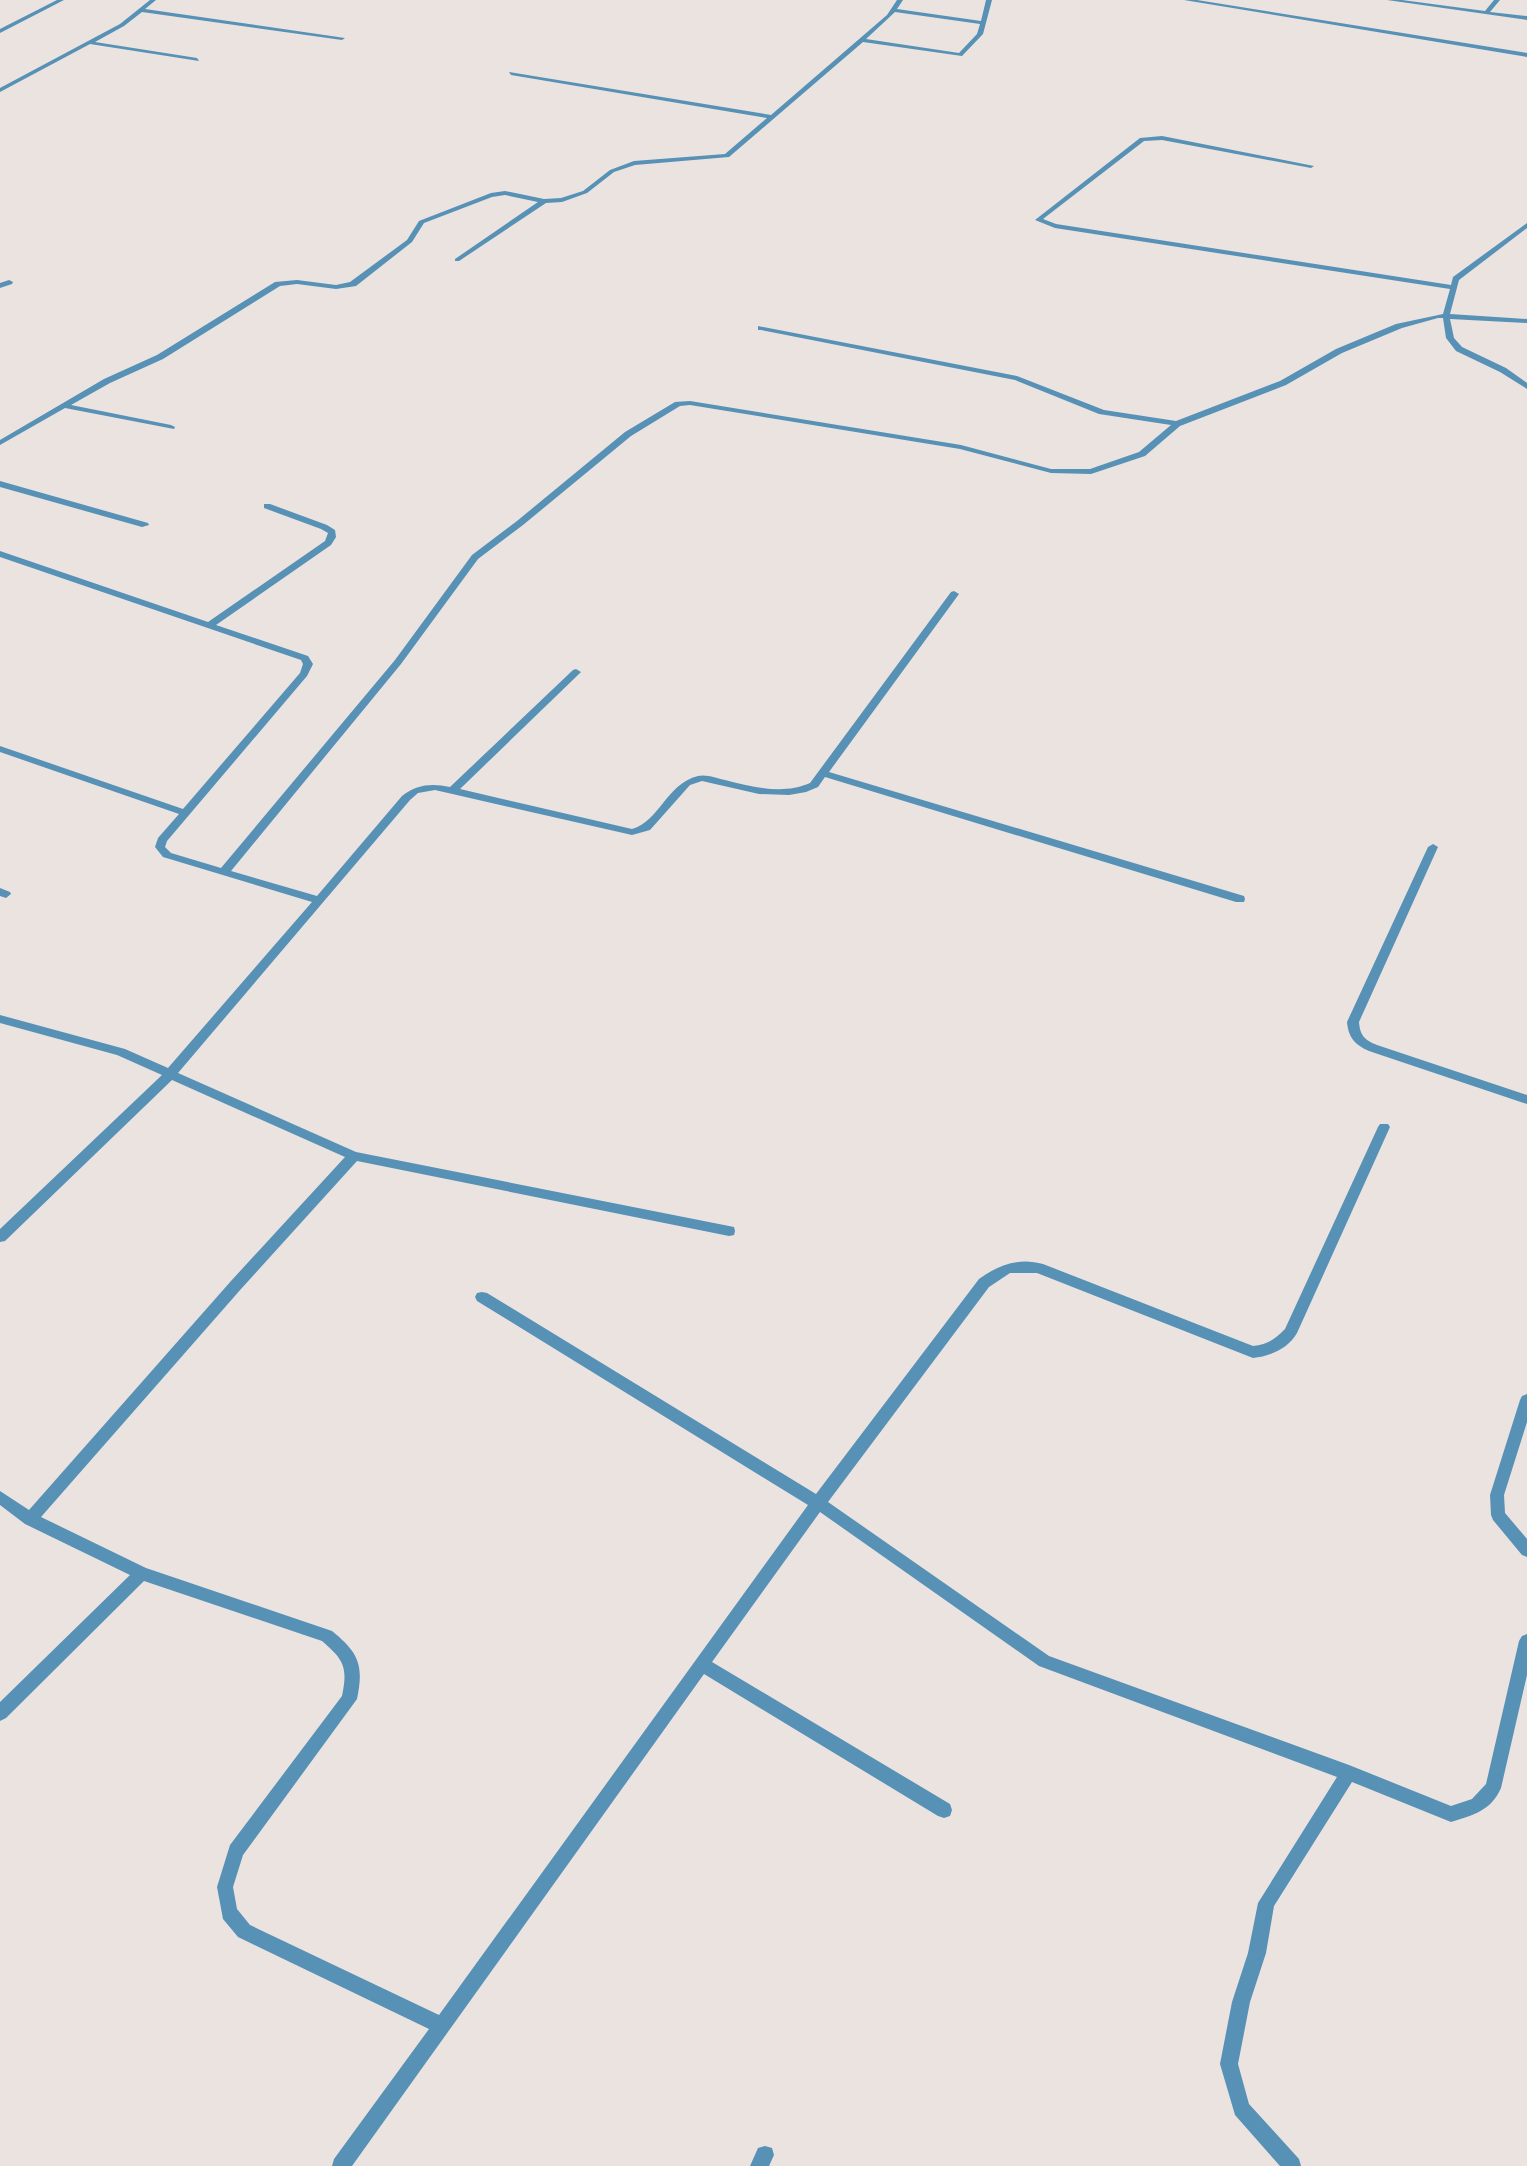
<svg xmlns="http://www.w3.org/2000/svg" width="1527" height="2166" viewBox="0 0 1527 2166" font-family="'Archivo Narrow',sans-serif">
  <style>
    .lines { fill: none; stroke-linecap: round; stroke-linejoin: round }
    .minor { fill: #5791b5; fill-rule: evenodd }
  </style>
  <rect width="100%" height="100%" fill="#eae3e0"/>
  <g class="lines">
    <path class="minor" d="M57,0h7l-64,33v-4z
      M150,0h6l-11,9 200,29 -3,2 -200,-28 -18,14 -29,16 102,16 2,3 -109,-17 -90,48v-4l120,-64z
      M897,0h6l-6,9 84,12 5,-21h6l-9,34 -21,22 -99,-14 -134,115 -94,8 -21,7 -27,21 -25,9 -16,1 -87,58h-4v-2l83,-57 -33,-7 -13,2 -68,26 -12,19 -56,44 -20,3 -39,-5 -17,2 -117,73 -53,24 -39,22 100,20 4,2 -1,2 -109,-21 -65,37v-5l104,-61 53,-24 118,-73 22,-2 39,5 14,-3 57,-42 12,-19 72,-28 14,-2 39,8 17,-1 22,-7 27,-21 24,-9 91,-7 42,-36 -256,-43 -2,-3 262,43 116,-100zM895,12l85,12 -3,10 -18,19 -93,-14z
      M1184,0h13l330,53v4z
      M1387,0h15l83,11 9,-11h6l-10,12 37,4v4z
      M1162,136l152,30 -3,2 -149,-28 -18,1 -101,78 13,5 395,61 2,-8 74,-54v5l-68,52 -9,34 77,5v4l-77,-4 4,19 8,9 44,21 21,15v6l-27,-17 -44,-21 -10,-13 -3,-20h-5l-36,10 -60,25 -56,32 -106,41 -35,30 -54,18 -40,-1 -91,-24 -270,-44 -10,1 -49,30 -108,89 -45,34 -77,105 -170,207 86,25 85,-100c15,-12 30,-13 48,-9l123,-117 3,-1 5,3 -2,2 -119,115 172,40c28,-8 34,-45 66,-53 8,-2 19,2 27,4 28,7 58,15 85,3l141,-191 3,-1 5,3 -130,178 415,124 1,3 -1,3h-8l-411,-125 -7,10 -12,5 -17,3 -30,-1 -57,-13 -12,4 -40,45 -18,5 -197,-45 -17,3 -8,7 -232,273 178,79 373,74 5,1 1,4 -1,4 -5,1 -372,-75 -116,128 -200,228 105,51 186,63c27,22 32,34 25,68l-114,156 -10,32 4,22 13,16 189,90 369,-510 -331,-204 -2,-4 2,-4 5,-1 5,1 329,201 163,-215c19,-14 40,-22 64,-15l210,82c14,-1 22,-7 32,-17l93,-202 2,-3h8l2,3 -93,206c-9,16 -27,23 -44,25l-216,-85h-27l-21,14 -161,215 221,154 300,109 102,41 21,-7 14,-15 33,-143 3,-5 5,-2v41l-26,113c-10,23 -28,27 -50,34l-99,-40 -78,124 -8,47 -16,49 -12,62 11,40 50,55 2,7h-21l-45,-51 -15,-51 12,-62 16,-49 10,-50 79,-126 -298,-111 -219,-154 -108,150 238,142 2,6 -2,6 -6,2 -6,-2 -234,-142 -352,492h-20l2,-7 95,-130 -191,-92 -15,-18 -6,-32 13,-42 112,-149c6,-29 2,-36 -20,-55l-178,-60 -138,137 -6,3v-19l130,-127 -105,-51 -25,-19v-14l29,19 202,-229 114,-124 -173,-77 -167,161 -5,1v-13l162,-154 -45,-20 -117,-32v-8l125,34 43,19 144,-166 -149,-45 -8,-10 3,-9 21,-24 -179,-62v-6l183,63 117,-136 3,-9 -2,-4 -301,-103v-6l208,71 117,-81 3,-8 -7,-4 -57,-21v-4h6l57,21 8,5 1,7 -5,8 -115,80 92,31 5,8 -6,12 -140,165 -2,6 6,6 50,15 174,-208 77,-105 45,-34 108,-89 50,-30 15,-1 271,44 90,24h39l49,-17 32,-27 -72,-11 -84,-34 -254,-50h-3v-4l259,50 87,34 72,11 104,-40 56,-32 60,-25 47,-10 7,-25 -395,-61 -20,-8 105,-82z
      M9,280l4,2 -1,2 -12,4v-5z
      M0,481l148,42 1,2 -7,2 -142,-40z
      M1433,844l5,3 -79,175c1,14 6,18 18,23l150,50v9l-158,-53c-14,-6 -21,-14 -22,-29l81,-175z
      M0,888l10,4 1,2 -5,4 -6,-2z
      M1527,1394v28l-23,73 1,18 22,26v18l-5,-2 -29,-35 -2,-5 -1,-20 30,-95 2,-4z
      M765,2146l7,2 2,7 -5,11h-19l8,-18z"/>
  </g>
</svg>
